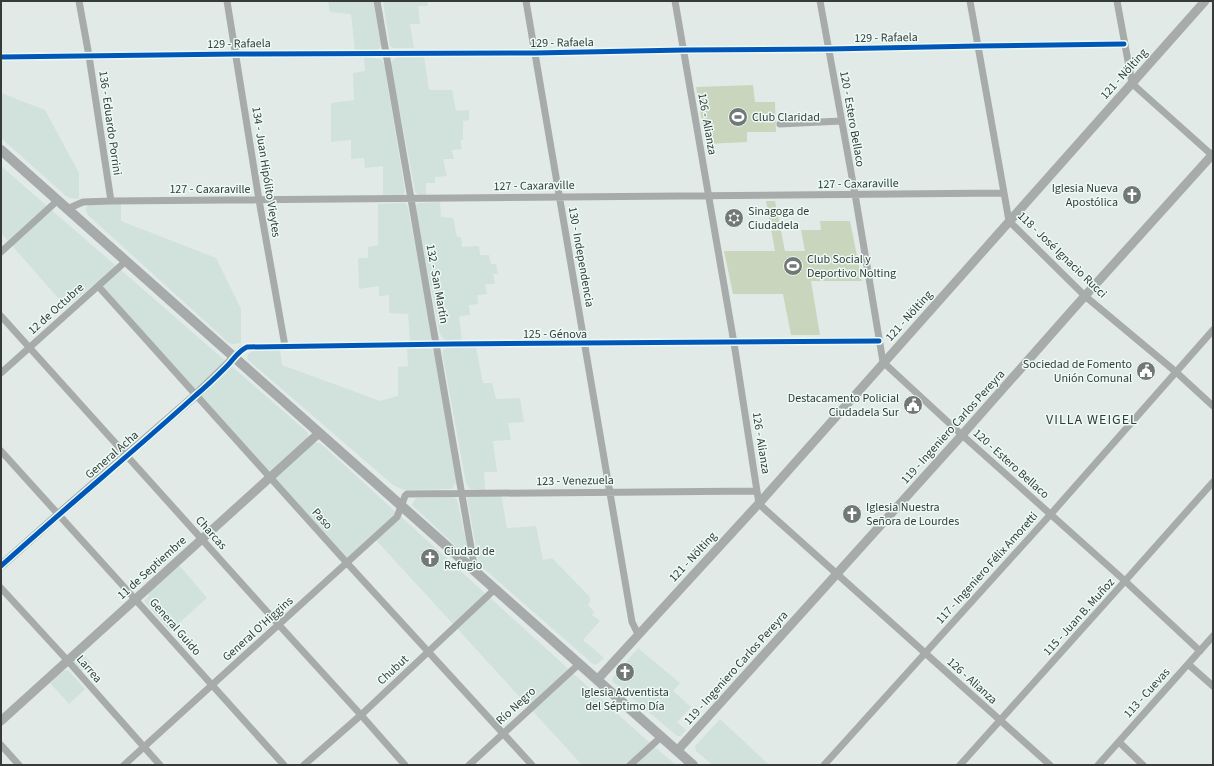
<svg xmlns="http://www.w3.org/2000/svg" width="1214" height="766" viewBox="0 0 1214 766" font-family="'Source Sans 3',sans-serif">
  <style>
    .built { fill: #d1e1db }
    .green { fill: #cad5bd }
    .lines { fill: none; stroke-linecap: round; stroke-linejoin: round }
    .minor { stroke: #a7acab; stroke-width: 7 }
    .tertiary { stroke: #a7acab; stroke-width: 9 }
    .secondary { stroke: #a6aaaa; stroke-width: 10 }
    .cycleway-casing { stroke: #ecfbf6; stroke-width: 8 }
    .cycleway { stroke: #0057b8; stroke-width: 5 }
    .labels { text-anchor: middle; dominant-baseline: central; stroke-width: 3; stroke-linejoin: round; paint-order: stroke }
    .street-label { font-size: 12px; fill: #363b39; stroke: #ecfbf6 }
    .poi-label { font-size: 12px; fill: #363b39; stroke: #ecfbf6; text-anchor: start }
    .quarter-label { font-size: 14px; letter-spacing: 1px; fill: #363b39; stroke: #ecfbf6 }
  </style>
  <rect width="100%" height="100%" fill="#e2eae7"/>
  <path class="built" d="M328,1h45l8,44 -1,3 -2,2h-23l-4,-36 -21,-2z
    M383,1h44l1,5h-10l2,18h-10l4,24h-21l-3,-2z
    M424,56l5,34h23l4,21 13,-1v10l-6,1v19h-3l2,9 -10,1 2,9h-11l4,17 -12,1v6h-9v13h-6l-3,-2 -2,-3 -24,-127 1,-3 5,-4z
    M364,57l17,2 3,5 21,127 -2,5h-20v-30l-18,2 -1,-10 -13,1v-19l-20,2v-39l23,-3 -1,-27 12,-2z
    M1,93l44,17 34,63v26l-9,-1 -4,-2 -65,-58z
    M1,166l304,264 3,3v3l-2,4 -37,31 -172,-189 -31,25 -65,-74z
    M440,202l1,15 12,1 4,19h4l1,10 17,-1 1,9h9l2,9h5l2,10h-5l2,10h-10l2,10 -10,1 1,9 -9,1 1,10 -11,1 3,25h-14l-4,-2 -4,-5 -25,-128 2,-2 2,-1z
    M404,203l3,2 1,4 24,126 -2,6h-20l-2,-27 -19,-1v-18l-10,1v-10l-20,3 -1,-31h10v-11l10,-2v-41z
    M89,204h32v17l95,37 25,51v34l-8,1 -4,-1 -141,-128 -2,-5v-2z
    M407,347h21l5,3 1,3 23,127 -1,3 -4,6 -48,1 -11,-5 -146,-126 1,-5 5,-3 27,-1 2,15 98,36 18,-5v-29l10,-1z
    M447,348h29l7,35h9l4,16 24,-1 4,24 -16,1 3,17 -18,1 4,31h-13l1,18 -15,-1 -4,-6 -24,-131 2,-3z
    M313,443h7l322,293 34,29h-50l-2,-2 -2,2h-40l-206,-225 -25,23 -76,-85z
    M501,494l6,34 29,-2 7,34 9,-2 38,39v5l-2,3 6,7 -2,3 8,6 -17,19 21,18 -8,7 -3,-1 -111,-97 -3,-4 -12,-65 3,-3z
    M452,497l5,2 10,47 -2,5h-4l-49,-46 3,-6 2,-1z
    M179,565l28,33 -37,33 -26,-30 5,-5 -2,-3z
    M638,648l42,35 -7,8 18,16 -14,15 9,8 -5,6h-4l-65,-55 1,-4z
    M82,653l9,10 -11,10 -8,-11z
    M66,670l3,1 16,18 -16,15 -19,-21 13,-12z
    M720,719l49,46h-56l-17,-14 -1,-5z"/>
  <path class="green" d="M753,85l2,17h20l1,30h-29v10l-41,2 -10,-57z
    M766,201h9l10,50h20l-4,-21h20l-1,-9h30l12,60h-51l9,54h-29l-8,-41h-50l-9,-43h51z"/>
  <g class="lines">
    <path class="minor" d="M79,1l10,55 22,145
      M227,1l32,199 26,146
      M377,1l98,570
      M526,1l106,621 6,12
      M675,1l59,342 25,161 291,261
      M820,1l35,193 28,168 79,73 163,146 75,70
      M970,1l39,220 76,75 91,76 37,34
      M1117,1l15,82 5,5 76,68
      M1,57l235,-3 299,-1 149,-3 145,-1 149,-3 146,-2
      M780,124l61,-3
      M67,209l16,-7 28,-1 892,-8
      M1,252l57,-52
      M98,286l249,277 185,202
      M1,316l278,309 82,90 44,50
      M234,357l8,-8 5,-2 204,-3 428,-3
      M1,373l125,-112
      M1,451l124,137 87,97 72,80
      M1,588l67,73 92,104
      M1188,664l25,22
      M1119,742l24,23
      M1,745l18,20
      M124,765l273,-248 8,-21 2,-2 350,-3
      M304,765l57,-50 134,-126
      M469,765l110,-101
      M630,765l31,-28
      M824,765l226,-250 163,-185
      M960,765l165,-184 88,-99
      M1098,765l115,-129"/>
    <path class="tertiary" d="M1,566l58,-52 137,-119 32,-31 6,-7
      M597,680l165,-180 443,-499
      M1,721l318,-288
      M677,751l285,-316 113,-128 138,-153"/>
    <path class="secondary" d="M1,150l692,615"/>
    <g class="cycleway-casing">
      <path id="cycleway" d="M1,57l235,-3 299,-1 149,-3 145,-1 149,-3 146,-2
        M1,566c64,-58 131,-113 195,-171 11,-9 21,-19 31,-29 7,-7 11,-15 20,-19l204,-3 428,-3"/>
    </g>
    <use href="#cycleway" class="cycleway"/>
  </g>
  <defs>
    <g id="stadium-disc" transform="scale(1)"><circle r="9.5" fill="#727876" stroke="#ecfbf6"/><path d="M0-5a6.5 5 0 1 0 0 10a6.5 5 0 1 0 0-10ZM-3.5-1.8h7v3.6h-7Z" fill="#fff"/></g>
    <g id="church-disc" transform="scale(1)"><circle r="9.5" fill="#727876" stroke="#ecfbf6"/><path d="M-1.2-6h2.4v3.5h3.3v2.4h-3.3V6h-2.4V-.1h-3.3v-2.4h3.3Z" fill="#fff"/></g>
    <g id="synagogue-disc" transform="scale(1)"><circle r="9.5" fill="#727876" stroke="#ecfbf6"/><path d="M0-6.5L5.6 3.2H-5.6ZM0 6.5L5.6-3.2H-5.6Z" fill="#fff"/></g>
    <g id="civic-disc" transform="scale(1)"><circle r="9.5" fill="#727876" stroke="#ecfbf6"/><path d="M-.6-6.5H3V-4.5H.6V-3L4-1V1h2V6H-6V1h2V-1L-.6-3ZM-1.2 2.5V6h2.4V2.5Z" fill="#fff"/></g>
  </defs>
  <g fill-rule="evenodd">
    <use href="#stadium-disc" x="738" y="117"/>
    <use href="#church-disc" x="1132" y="195"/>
    <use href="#synagogue-disc" x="734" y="218"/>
    <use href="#stadium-disc" x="793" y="266"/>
    <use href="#civic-disc" x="1146" y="371"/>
    <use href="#civic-disc" x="913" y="405"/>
    <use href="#church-disc" x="852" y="514"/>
    <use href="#church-disc" x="430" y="558"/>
    <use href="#church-disc" x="625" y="672"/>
  </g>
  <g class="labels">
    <g class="street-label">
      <text transform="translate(886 38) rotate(-1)">129 - Rafaela</text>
      <text transform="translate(562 43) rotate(-1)">129 - Rafaela</text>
      <text transform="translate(239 44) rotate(-1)">129 - Rafaela</text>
      <text transform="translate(1124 74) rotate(-48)">121 - Nölting</text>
      <text transform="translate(852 119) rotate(80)">120 - Estero Bellaco</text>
      <text transform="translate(110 123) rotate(82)">136 - Eduardo Porrini</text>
      <text transform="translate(707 124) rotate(80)">126 - Alianza</text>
      <text transform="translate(266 172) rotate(81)">134 - Juan Hipólito Vieytes</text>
      <text transform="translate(858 184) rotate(-1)">127 - Caxaraville</text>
      <text transform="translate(534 186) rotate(-1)">127 - Caxaraville</text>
      <text x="210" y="189">127 - Caxaraville</text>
      <text transform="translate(1062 255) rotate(44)">118 - José Ignacio Rucci</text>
      <text transform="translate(581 257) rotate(80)">130 - Independencia</text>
      <text transform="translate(437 284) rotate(80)">132 - San Martín</text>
      <text transform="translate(56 309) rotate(-42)">12 de Octubre</text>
      <text transform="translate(909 316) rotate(-48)">121 - Nölting</text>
      <text x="555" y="334">125 - Génova</text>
      <text transform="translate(953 427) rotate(-48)">119 - Ingeniero Carlos Pereyra</text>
      <text transform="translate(761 443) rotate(81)">126 - Alianza</text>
      <text transform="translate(112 455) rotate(-41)">General Acha</text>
      <text transform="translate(1011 464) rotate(42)">120 - Estero Bellaco</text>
      <text transform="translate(575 481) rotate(-1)">123 - Venezuela</text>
      <text transform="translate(322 519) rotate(48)">Paso</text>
      <text transform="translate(211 533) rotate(48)">Charcas</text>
      <text transform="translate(693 557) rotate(-47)">121 - Nölting</text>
      <text transform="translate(152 568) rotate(-42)">11 de Septiembre</text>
      <text transform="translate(987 568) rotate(-48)">117 - Ingeniero Félix Amoretti</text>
      <text transform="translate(1079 617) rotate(-48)">115 - Juan B. Muñoz</text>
      <text transform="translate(175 627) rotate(49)">General Guido</text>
      <text transform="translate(258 629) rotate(-42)">General O'Higgins</text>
      <text transform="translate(736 668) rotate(-48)">119 - Ingeniero Carlos Pereyra</text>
      <text transform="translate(89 669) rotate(49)">Larrea</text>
      <text transform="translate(393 670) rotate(-43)">Chubut</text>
      <text transform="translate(972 681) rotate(42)">126 - Alianza</text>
      <text transform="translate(1147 693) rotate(-48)">113 - Cuevas</text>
      <text transform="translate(516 706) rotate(-43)">Río Negro</text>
    </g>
    <g class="poi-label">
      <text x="752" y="117">Club Claridad</text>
      <text x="1118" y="188" text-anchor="end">Iglesia Nueva<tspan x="1118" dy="14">Apostólica</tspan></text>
      <text x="748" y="211">Sinagoga de<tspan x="748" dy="14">Ciudadela</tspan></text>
      <text x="807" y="259">Club Social y<tspan x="807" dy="14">Deportivo Nolting</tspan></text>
      <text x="1132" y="364" text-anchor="end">Sociedad de Fomento<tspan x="1132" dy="14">Unión Comunal</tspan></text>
      <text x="899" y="398" text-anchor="end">Destacamento Policial<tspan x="899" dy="14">Ciudadela Sur</tspan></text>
      <text x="866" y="507">Iglesia Nuestra<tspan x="866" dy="14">Señora de Lourdes</tspan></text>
      <text x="444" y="551">Ciudad de<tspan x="444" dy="14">Refugio</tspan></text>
      <text x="625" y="692" text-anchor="middle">Iglesia Adventista<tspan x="625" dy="14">del Séptimo Día</tspan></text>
    </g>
    <g class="quarter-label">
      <text x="1092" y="420">VILLA WEIGEL</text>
    </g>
  </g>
  <rect width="1214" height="766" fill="none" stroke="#363b39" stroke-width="4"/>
</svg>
